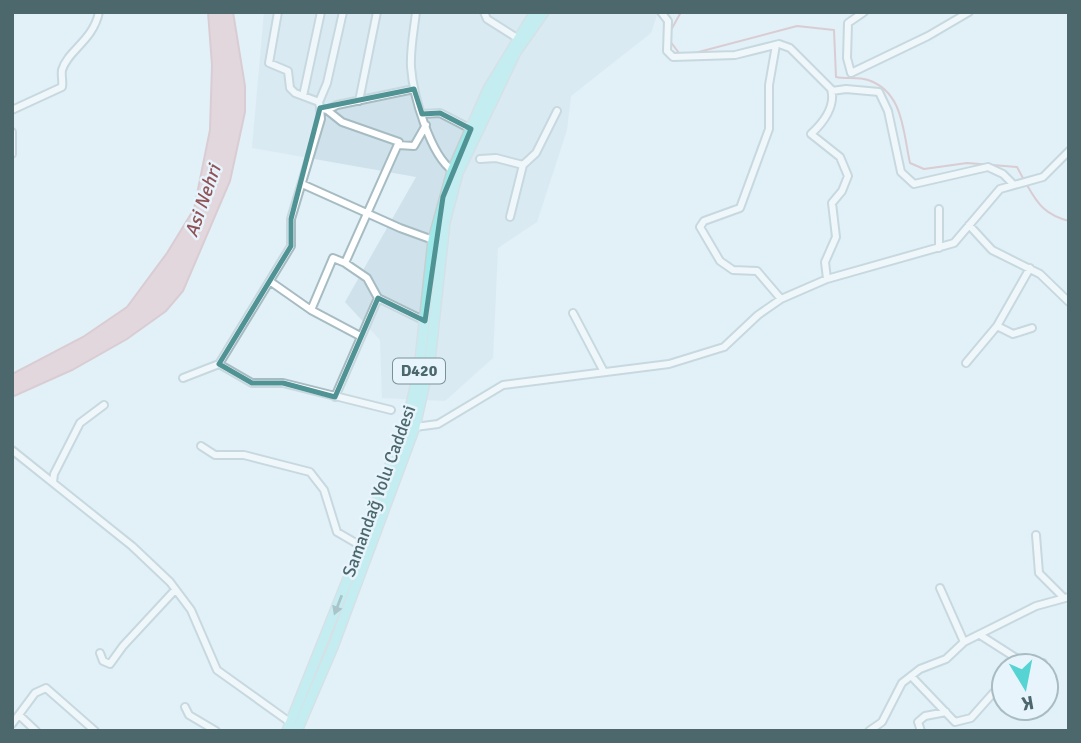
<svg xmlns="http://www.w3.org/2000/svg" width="1081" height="743" viewBox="0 0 1081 743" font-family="Signika,sans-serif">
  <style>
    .residential { fill: #cfe2ec }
    .water { fill: #dfb9bd; stroke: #cfa1a5; stroke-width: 2 }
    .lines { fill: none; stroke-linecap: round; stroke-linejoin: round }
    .stream { stroke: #cfa1a5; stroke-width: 2 }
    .minor-casing { stroke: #a6bcc2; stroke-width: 10 }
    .highway-casing { stroke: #c6cfd0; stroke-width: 12 }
    .minor { stroke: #fff; stroke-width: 6 }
    .highway { stroke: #a0e9eb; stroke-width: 9 }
    .oneway { fill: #658f92 }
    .marked { fill: none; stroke: #509395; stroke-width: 5; stroke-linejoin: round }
    .labels { text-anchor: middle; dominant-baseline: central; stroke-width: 5; stroke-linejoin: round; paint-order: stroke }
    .shield { fill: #e7f4fc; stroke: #7a9297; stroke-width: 2 }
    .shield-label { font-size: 16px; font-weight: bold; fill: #4c686c }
    .street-label { font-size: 18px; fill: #4c686c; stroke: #e7f4fc }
    .water-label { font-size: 19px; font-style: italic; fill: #905357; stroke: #e7f4fc }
  </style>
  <rect width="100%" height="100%" fill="#e2f0f8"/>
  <path class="residential" d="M264,12h394l-7,21 -80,63 -4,34 -30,92 -39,26 -5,110 -48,43 -63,-3 -2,-58 -35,-38 71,-125 -164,-29z"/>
  <path class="water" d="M208,12h25l12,74v26l-15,69 -47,110 -17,20 -39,28 -55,31 -60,27v-23l71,-37 44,-30 40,-54 27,-44 16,-79 2,-65z"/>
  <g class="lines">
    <path class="stream" d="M671,30l10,-18
      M670,41l9,12
      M691,54l106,-28 37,4 2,47c10,2 23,0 32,3 36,12 35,53 42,83l14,6 43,-6 50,4 7,13
      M1027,185c11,20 19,30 42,36"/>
    <g class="minor-casing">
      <path id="minor" d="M278,12l-9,51 19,8 2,17 5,5 24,9 1,6 7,2 10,-5 77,-16
        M416,12c-2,18 -6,37 -5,55 2,28 19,88 42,104
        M484,12l3,7 30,19
        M661,12l7,9 -1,30 6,6 62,-2 44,-11 11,4 41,41c5,17 -8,34 -20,45l29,23 8,19 -6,15 -10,12 4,34 -11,25 2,17
        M864,12l-16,11 -1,35 4,15 77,-37 41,-24
        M776,45l-7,40v44l-29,79 -36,13 -4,6 20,34 13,9 24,1 24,28
        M832,91l14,-2 33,3 9,19 13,61 13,12 74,-17 15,7 10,10
        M303,96l18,-84
        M359,101l18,-89
        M319,102l8,-19 16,-71
        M12,110l50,-23c1,-6 -1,-12 0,-17 6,-20 31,-29 37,-58
        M327,110l15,12 57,20 -54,121 22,15 11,20 -43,99
        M422,114l18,-1 31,16
        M12,132v22
        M398,145l16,1 12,-21
        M480,159l16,-1 27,7
        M302,184l98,44 33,12
        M939,209v39
        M510,217l13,-52 13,-12 21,-42
        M969,225l23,25 48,24 29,28
        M271,282l40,28 49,26
        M378,298l47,23
        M311,310l22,-52 12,5
        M573,313l31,59
        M997,326l16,8 19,-6
        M966,363l31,-37 33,-58
        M219,364l72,-118v-27l30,-100 -1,-11
        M183,378l36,-14 33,19h31l108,27
        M415,427l23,-3 65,-39 166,-21 55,-17 34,-32 23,-16 46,-20 127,-36 46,-54 43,-12 26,-26
        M201,446l14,9h29l66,17 14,18 13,42 24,14
        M12,450l120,96 38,36 21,28 26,60 74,53
        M53,482l1,-8 26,-51 24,-18
        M1036,535l3,38 24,24
        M940,588l24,54
        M980,635l47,30 16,-2
        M100,653l3,8 7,3 13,-18 52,-56
        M911,676l44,46 16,-4 24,-27h9
        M185,707l4,8 27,16
        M19,715l17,16
        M12,724l23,-31 11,-5 49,43
        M869,731l13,-9 20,-39 18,-14 26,-10 18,-17 72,-36 33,-9
        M921,731l-3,-9 7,-6 21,-4"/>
    </g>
    <g class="highway-casing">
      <path id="highway" d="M287,731l74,-185 48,-133 10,-43 14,-130 19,-69 36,-82 47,-77
        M297,731l36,-84 82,-220 15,-67 15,-138 13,-49 58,-121 28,-40"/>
    </g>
    <use href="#minor" class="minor"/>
    <use href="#highway" class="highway"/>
  </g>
  <defs><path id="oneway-solid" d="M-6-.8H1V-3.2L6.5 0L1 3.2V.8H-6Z" transform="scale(1.75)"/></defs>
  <use class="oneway" href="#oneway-solid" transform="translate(338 605) rotate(111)"/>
  <path d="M0 0H1081V743H0ZM414,89l8,25 18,-1 31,16 -28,68 -18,124 -47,-23 -43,99 -52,-14h-31l-33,-19 72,-118v-27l29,-111z" fill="#e2f0f8" fill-opacity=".55" fill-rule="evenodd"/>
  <path class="marked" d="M414,89l8,25 18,-1 31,16 -28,68 -18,124 -47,-23 -43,99 -52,-14h-31l-33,-19 72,-118v-27l29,-111z"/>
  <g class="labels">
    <rect class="shield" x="393" y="358.5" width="52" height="25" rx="5"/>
    <g class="shield-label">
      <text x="419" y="371">D420</text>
    </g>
    <g class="street-label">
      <text transform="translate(379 491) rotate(-70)">Samandağ Yolu Caddesi</text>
    </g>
    <g class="water-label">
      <text transform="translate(203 201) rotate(-71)">Asi Nehri</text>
    </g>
  </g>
  <rect width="1081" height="743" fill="none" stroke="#4c686c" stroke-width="28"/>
  <g transform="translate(1025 687) rotate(170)"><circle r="33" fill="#e7f4fc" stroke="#a9bcc2" stroke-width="2"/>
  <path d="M0-5L12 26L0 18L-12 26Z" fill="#56d3d3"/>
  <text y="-10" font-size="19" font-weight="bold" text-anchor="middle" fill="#4c686c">K</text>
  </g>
</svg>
